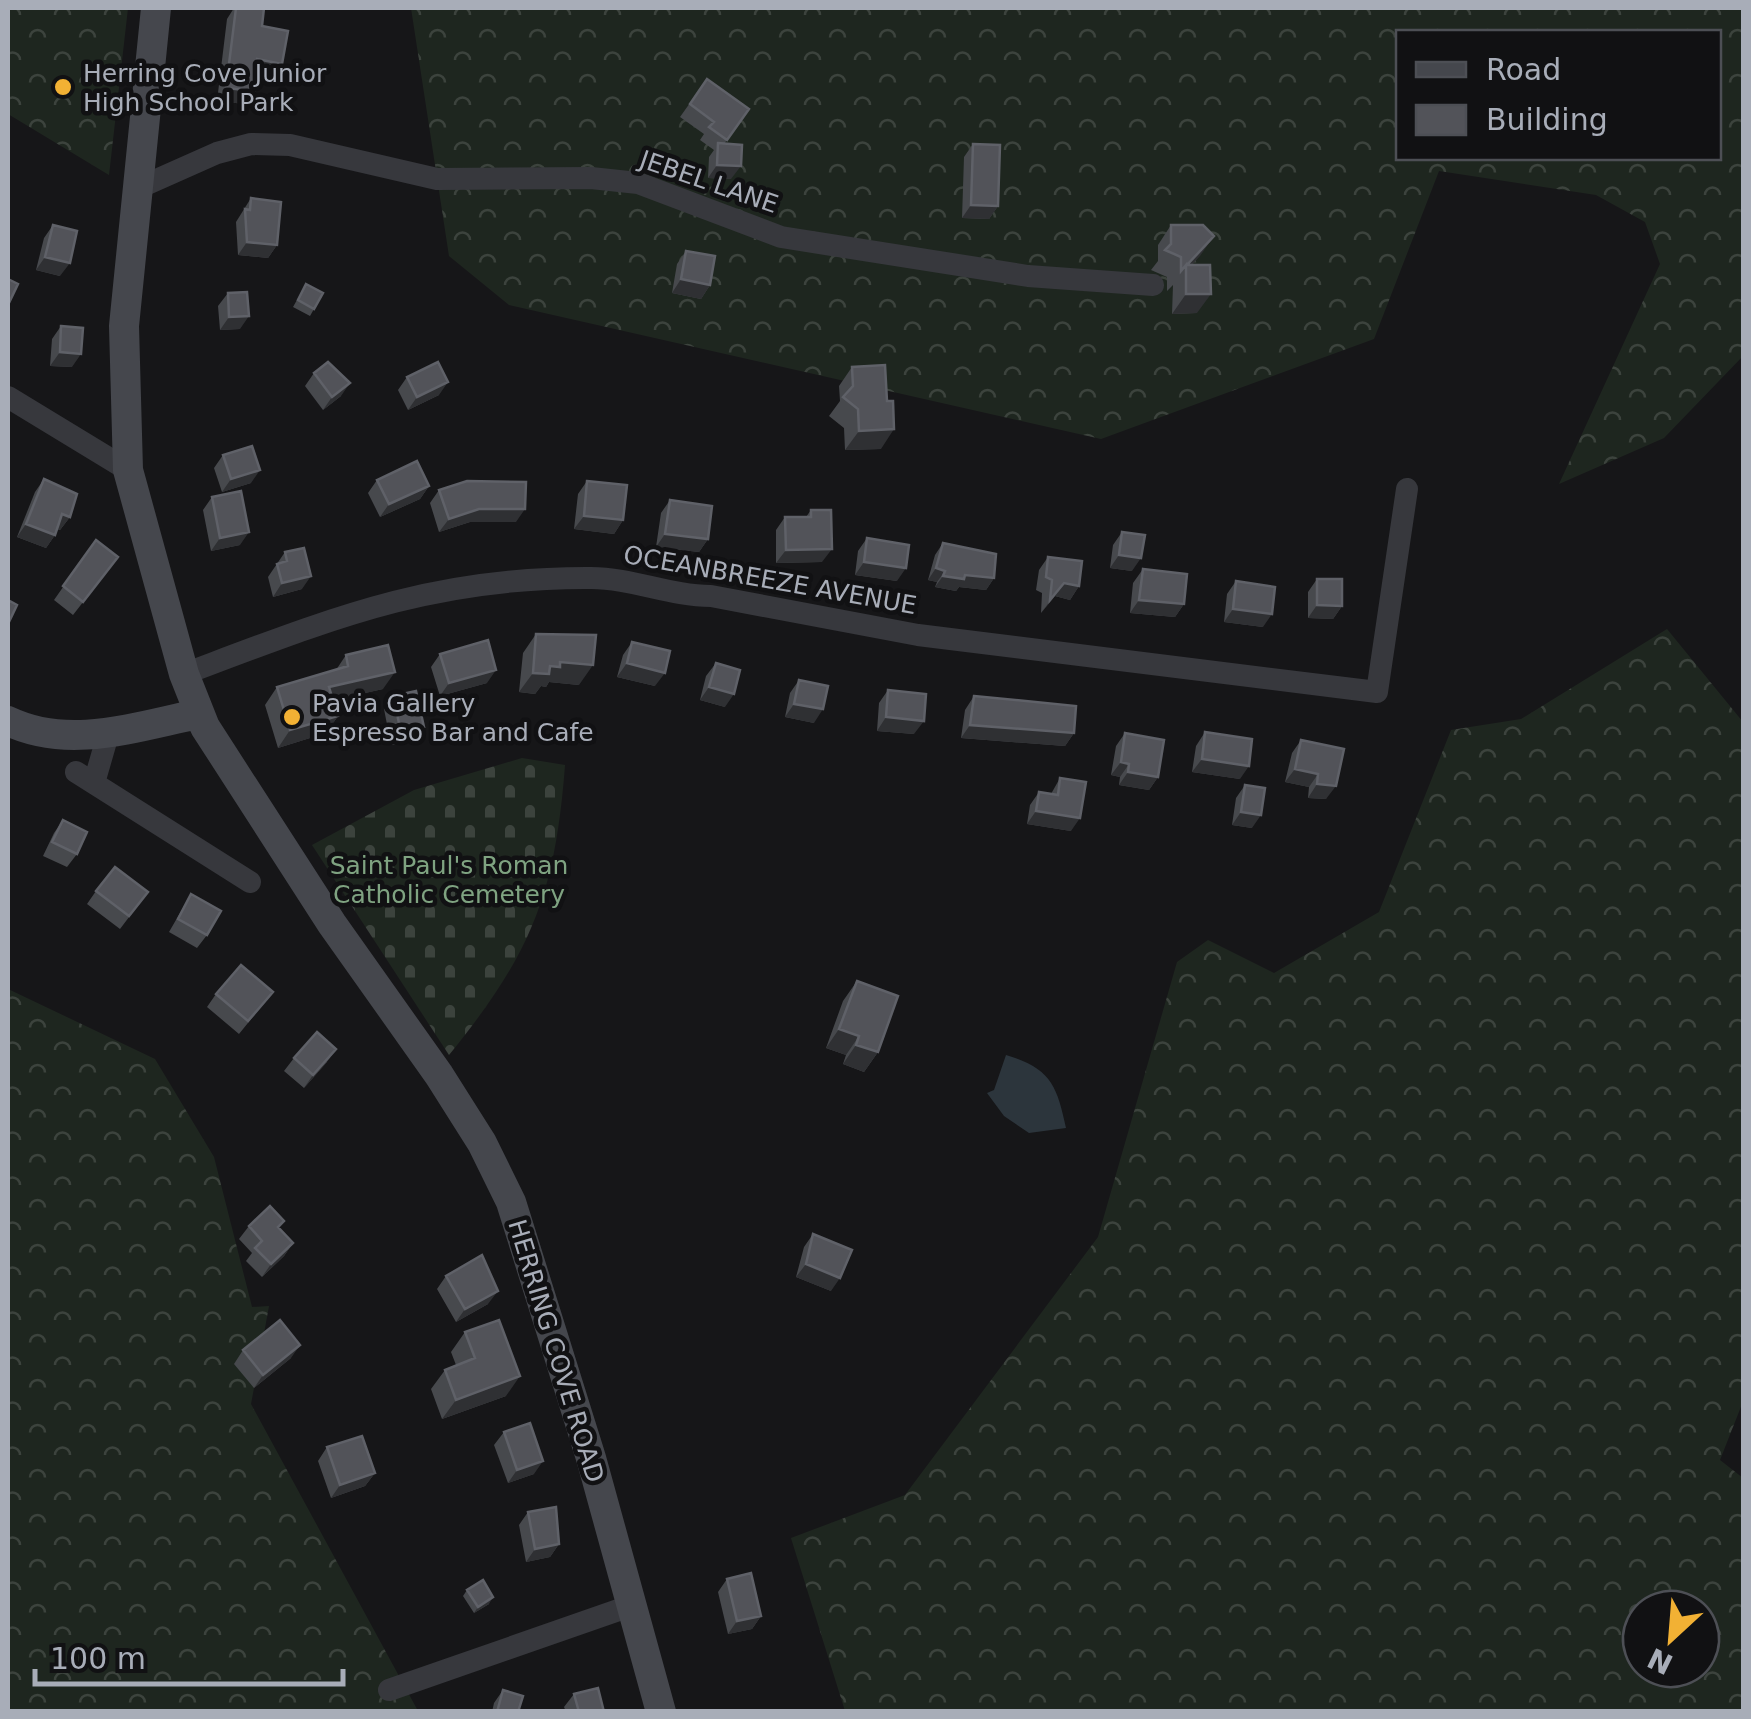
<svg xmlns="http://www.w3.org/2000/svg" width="1751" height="1719" viewBox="0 0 1751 1719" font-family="'DejaVu Sans',sans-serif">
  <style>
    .forest { fill: url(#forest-crowns); fill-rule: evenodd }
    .cemetery { fill: url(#cemetery-stones) }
    .water { fill: #2c353c }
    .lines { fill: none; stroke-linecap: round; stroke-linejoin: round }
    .street { stroke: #37383d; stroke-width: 22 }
    .secondary { stroke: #45474d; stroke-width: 30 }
    .wall { fill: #47494d }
    .shaded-wall { fill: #2f3033 }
    .building { fill: #525359; stroke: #5f6168; stroke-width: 2.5 }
    .poi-dot { fill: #f2b134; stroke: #111113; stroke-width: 4 }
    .labels { text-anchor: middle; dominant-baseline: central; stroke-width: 9; stroke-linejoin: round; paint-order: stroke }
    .poi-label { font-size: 25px; fill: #a8adb8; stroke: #111113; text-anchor: start }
    .street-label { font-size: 25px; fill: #a8adb8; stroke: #111113 }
    .park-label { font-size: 25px; fill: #7fa381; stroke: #111113 }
  </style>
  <defs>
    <pattern id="forest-crowns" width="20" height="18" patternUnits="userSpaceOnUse" patternTransform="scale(2.5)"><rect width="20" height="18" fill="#1e261f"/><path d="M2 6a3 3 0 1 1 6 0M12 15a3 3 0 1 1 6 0" fill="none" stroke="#3c433d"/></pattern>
    <pattern id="cemetery-stones" width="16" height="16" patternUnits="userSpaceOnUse" patternTransform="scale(2.5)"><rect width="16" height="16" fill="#1e261f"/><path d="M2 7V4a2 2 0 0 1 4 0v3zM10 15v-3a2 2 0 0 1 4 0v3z" fill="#3c433d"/></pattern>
  </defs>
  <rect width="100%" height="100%" fill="#161618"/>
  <path class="forest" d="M8,8h120l-19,167 -101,-61z
    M411,8h1332v348l-79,82 -105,46 101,-220 -15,-42 -49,-27 -157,-24 -65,168 -273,100 -592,-134 -60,-49zM1398,32h320v126h-320z
    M1667,629l76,93 1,677 -24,61 23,18v233h-898l-54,-173 114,-43 193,-258 79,-275 31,-22 66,33 105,-61 72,-182 70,-11zM1641,1609h60v60h-60z
    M8,989l147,70 59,98 38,150 17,-1 -18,98 167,307h-410z"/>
  <path class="cemetery" d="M522,758l43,7c-10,130 -34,189 -116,290l-137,-210 102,-55z"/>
  <path class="water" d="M1006,1055c44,13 51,30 60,73l-37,5 -25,-17 -17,-23 7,-3z"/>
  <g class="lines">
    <path class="street" d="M136,189l81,-36 34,-9 39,1 147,34 154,-1 47,5 143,54 247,39 125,9
      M8,397l120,73
      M184,674c147,-55 247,-97 407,-96 41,0 79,18 120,18l207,39 459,57 30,-203
      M76,772l174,110
      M94,783l15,-52
      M389,1690l241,-84"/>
    <path class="secondary" d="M156,8l-32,318 4,144 56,204 21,53 127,197 107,151 43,68 29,59 80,256 70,254
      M8,721c61,29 126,6 190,-7"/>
  </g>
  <path class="wall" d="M234,8h30l-2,18 20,38 -10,13 -16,-3 -11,30 -28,-3 10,-82z
    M707,79l42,30 -25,35 7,35 -23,-1 1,-21 5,-7 -14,-10 4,-6 -24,-17z
    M973,144l25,62 -9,13 -27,-1 2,-61z
    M251,198l26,47 -9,13 -30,-3 -2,-33z
    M53,225l7,51 -24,-6 8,-32z
    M1171,225l43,11 -22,29 5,48 -25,1 1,-29 -6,6v-14l-16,-7 7,-9v-16z
    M686,251l24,34 -9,14 -29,-6 5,-29z
    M306,284l8,25 -4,7 -17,-9z
    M228,293l12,36 -20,1 -2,-24z
    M61,326l11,41 -22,-1 2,-27z
    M852,367l29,82 -36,1 -1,-22 -15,-12 11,-15 -1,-15z
    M314,373l27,23 -18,14 -18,-24z
    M407,377l32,18 -31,15 -10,-20z
    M223,455l28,28 -29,9 -8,-24z
    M44,479l26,38 -10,13 -3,-1 -2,6 -9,13 -29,-11 18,-45z
    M377,480l52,6 -9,13 -40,18 -12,-24z
    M587,481l36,39 -9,14 -40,-5 4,-35z
    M439,490l77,32h-46l-31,10 -9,-29z
    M212,497l28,48 -29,6 -8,-41z
    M670,500l38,39 -9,13 -43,-5 5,-34z
    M811,510l11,52 -46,1v-33l9,-13h21z
    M1122,532l10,39 -22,-3 3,-23z
    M867,538l30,43 -42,-6 3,-24z
    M96,540l12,30 -35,45 -19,-15z
    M943,543l51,35 -8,12 -27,-3 -3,4 -21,-4 2,-5 -9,-2 7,-25z
    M285,552l17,37 -29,8 -5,-20z
    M1048,557l31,29 -9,14 -15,-4 -14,17 1,-20 -6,-3 3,-20z
    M1143,569l41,35 -9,13 -45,-4 3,-30z
    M1317,579l25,27 -9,13 -25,-1v-26z
    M1236,581l27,46 -39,-5 3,-28z
    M536,634l43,51 -30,-3 -3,5 -5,-1 -6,8 -16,-2 4,-39z
    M632,642l23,44 -38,-9 6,-22z
    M440,654l47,29 -47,13 -9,-29z
    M346,655l37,34 -50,11 5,16 -12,17 -48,15 -13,-43 12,-18 59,-17z
    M716,663l9,44 -25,-7 6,-24z
    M799,680l15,43 -29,-6 5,-24z
    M888,690l26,44 -37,-3 2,-28z
    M393,696l22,44 -24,5 -7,-36z
    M974,696l100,37 -9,13 -104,-8 4,-28z
    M1205,732l35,47 -48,-7 4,-26z
    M1125,733l33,44 -9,13 -30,-5 1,-8 -9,-2 5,-29z
    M1301,740l43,9 -18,50 -18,-1 1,-11 -24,-5 7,-29z
    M1060,778l11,53 -44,-7 3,-19 9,-13 12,2z
    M1245,785l7,43 -20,-3 4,-27z
    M63,820l14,34 -10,13 -24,-11 11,-23z
    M96,891l52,1 -28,37 -33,-25z
    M191,894l16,41 -10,13 -28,-16z
    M857,981l21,71 -14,20 -21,-8 3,-9 -20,-7 17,-47z
    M273,992l-34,42 -32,-27 9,-13z
    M294,1058l33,4 -23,26 -20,-17z
    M284,1221l-5,7 14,15 -9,13 -22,21 -16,-16 6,-8 -13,-14 10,-13z
    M813,1234l18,57 -35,-14 8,-30z
    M446,1276l42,28 -32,18 -19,-33z
    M465,1332l41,64 -64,23 -11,-30 14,-19 11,-5 -5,-13z
    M243,1350l48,8 -37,30 -20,-24z
    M504,1432l30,42 -26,9 -14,-38z
    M327,1447l48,26 -10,13 -34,12 -13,-37z
    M528,1512l31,32 -9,13 -24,5 -7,-37z
    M727,1579l34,37 -9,13 -24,5 -10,-42z
    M467,1590l22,14 -15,9 -11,-17z
    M503,1690l15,22h-26l2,-9z
    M574,1694l30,18h-38l-2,-5z"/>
  <path class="shaded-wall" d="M257,59l25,5 -10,13 -24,-5z
    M226,88l28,3 -9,13 -28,-3z
    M717,165l24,1 -10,13 -23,-1z
    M971,205l27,1 -9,13 -27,-1z
    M1214,236l-14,20 -14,15v-6z
    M247,242l30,3 -9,13 -30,-3z
    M45,257l25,6 -10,13 -24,-6z
    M681,279l29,6 -9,14 -29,-6z
    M1186,294h25l-14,19 -25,1z
    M249,316l-9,13 -20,1 9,-13z
    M60,352l21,2 -9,13 -22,-1z
    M448,382l-9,13 -31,15 9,-13z
    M350,383l-9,13 -18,14 9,-13z
    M894,429l-13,20 -36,1 14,-19z
    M260,470l-9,13 -29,9 9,-13z
    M429,486l-9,13 -40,18 9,-13z
    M479,509h46l-9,13h-46l-31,10 10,-13z
    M62,514l8,3 -10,13 -7,-3z
    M584,516l39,4 -9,14 -40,-5z
    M26,524l29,11 -9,13 -29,-11z
    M249,532l-9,13 -29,6 9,-13z
    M665,534l43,5 -9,13 -43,-5z
    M832,549l-10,13 -46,1 10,-13z
    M1119,555l22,3 -9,13 -22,-3z
    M864,562l42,6 -9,13 -42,-6z
    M936,568l9,3 -8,11 -9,-2z
    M965,575l29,3 -8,12 -27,-3 -3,4 -21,-4 8,-11z
    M311,576l-9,13 -29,8 9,-14z
    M1064,583l15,3 -9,14 -15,-4 -14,17z
    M1139,600l45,4 -9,13 -45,-4z
    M1317,605l25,1 -9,13 -25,-1z
    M1233,609l39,5 -9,13 -39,-5z
    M560,662l33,3 -14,20 -30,-3 -3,5 -5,-1 -6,8 -16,-2 14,-19z
    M627,663l38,10 -10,13 -38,-9z
    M496,670l-9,13 -47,13 9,-13z
    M395,672l-12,17 -66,15 12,-17z
    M709,687l25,7 -9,13 -25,-7z
    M794,704l29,5 -9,14 -29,-6z
    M338,716l-12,17 -48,15 12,-18z
    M886,717l38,4 -10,13 -37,-3z
    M970,725l104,8 -9,13 -104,-8z
    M424,727l-9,13 -24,5 10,-13z
    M1202,759l47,7 -9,13 -48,-7z
    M1121,762l8,2 -9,13 -9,-2z
    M1295,769l23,5 -9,13 -24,-5z
    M1128,772l30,5 -9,13 -30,-5z
    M1317,784l19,2 -10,13 -18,-1z
    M1036,811l44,7 -9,13 -44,-7z
    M1241,812l20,3 -9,13 -20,-3z
    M839,1029l20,7 -13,19 -20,-7z
    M856,1045l22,7 -14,20 -21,-8z
    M336,1049l-9,13 -23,26 9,-13z
    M293,1243l-9,13 -22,21 9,-13z
    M806,1264l34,14 -9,13 -35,-14z
    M498,1291l-10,13 -32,18 9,-13z
    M300,1345l-9,13 -37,30 9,-13z
    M520,1376l-14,20 -64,23 14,-19z
    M543,1461l-9,13 -26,9 9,-13z
    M375,1473l-10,13 -34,12 9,-13z
    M559,1544l-9,13 -24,5 9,-13z
    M493,1597l-4,7 -15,9 4,-6z
    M761,1616l-9,13 -24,5 9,-13z"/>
  <path class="building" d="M236,8h28l-2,18 26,5 -6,33 -25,-5 -3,32 -28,-3z
    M707,79l42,30 -22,31 -18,-13 5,-5 -24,-18z
    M718,143l24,2 -1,21 -24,-1z
    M973,144l27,1 -2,61 -27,-1z
    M251,198l30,4 -4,43 -30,-3 -2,-33 5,1z
    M53,225l24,6 -7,32 -25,-6z
    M1171,225h32l11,11 -27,29h23l1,29h-25v-29l-5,6v-14l-16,-7 6,-6z
    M686,251l29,5 -5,29 -29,-6z
    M8,279l10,5 -10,21z
    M306,284l17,9 -9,16 -16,-9z
    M247,292l2,24 -20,1 -1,-24z
    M61,326l22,2 -2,26 -21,-2z
    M328,362l22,21 -18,14 -18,-24z
    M438,362l10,20 -31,15 -10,-20z
    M885,365l2,36h6l1,28 -35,2 -1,-22 -15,-12 10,-11 -1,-19z
    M252,446l8,24 -29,9 -8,-24z
    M417,461l12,25 -40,18 -12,-24z
    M44,479l33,15 -7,23 -8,-3 -7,21 -29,-11z
    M467,481l59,1 -1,27h-46l-30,10 -10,-29z
    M587,481l40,4 -4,35 -39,-4z
    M241,491l8,41 -29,6 -8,-41z
    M670,500l42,6 -4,33 -43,-5z
    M811,510h20l1,39 -46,1 -1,-33h26z
    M1122,532l23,3 -4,23 -22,-3z
    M867,538l42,7 -3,23 -42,-6z
    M96,540l22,17 -35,45 -20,-16z
    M943,543l53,11 -2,24 -29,-3 -1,4 -21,-3 2,-5 -9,-3z
    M304,548l7,28 -29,7 -5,-19 10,-3 -2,-9z
    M1048,557l34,4 -3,25 -15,-3 -14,17 2,-20 -6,-3z
    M1143,569l44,5 -3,30 -45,-4z
    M1317,579h25v27l-25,-1z
    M1236,581l39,6 -3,27 -39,-5z
    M8,600l9,5 -9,19z
    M536,634l60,1 -3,30 -33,-3v5l-10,-1 -1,8 -16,-1z
    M488,640l8,30 -47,13 -9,-29z
    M632,642l38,9 -5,22 -38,-10z
    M388,645l7,27 -66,15 9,29 -48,14 -13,-43 71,-21 -2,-11z
    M716,663l24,7 -6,24 -25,-7z
    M799,680l29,6 -5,23 -29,-5z
    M888,690l38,4 -2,27 -38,-4z
    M416,691l8,36 -23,5 -8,-36z
    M974,696l102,10 -2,27 -104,-8z
    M1205,732l47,7 -3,27 -47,-7z
    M1125,733l39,7 -6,37 -30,-5 1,-8 -8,-2z
    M1301,740l43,9 -8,37 -19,-2 1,-10 -23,-5z
    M1060,778l26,4 -6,36 -44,-7 3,-19 19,3z
    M1245,785l20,3 -4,27 -20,-3z
    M63,820l24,12 -10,22 -25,-12z
    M115,867l33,25 -19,24 -33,-25z
    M191,894l30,17 -14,24 -29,-16z
    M241,965l32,27 -25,29 -32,-27z
    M857,981l41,15 -20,56 -22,-7 3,-9 -20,-7z
    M317,1032l19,17 -23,26 -19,-17z
    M270,1206l14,15 -6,6 15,16 -22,21 -16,-16 7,-7 -13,-15z
    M813,1234l39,16 -12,28 -34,-14z
    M482,1255l16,36 -33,18 -19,-33z
    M280,1320l20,25 -37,30 -20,-25z
    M499,1320l21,56 -64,24 -11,-30 30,-12 -10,-26z
    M530,1423l13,38 -26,9 -13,-38z
    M362,1436l13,37 -35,12 -13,-38z
    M556,1507l3,37 -24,5 -7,-37z
    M751,1573l10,43 -24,5 -10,-42z
    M483,1580l10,17 -15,10 -11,-17z
    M598,1688l6,24h-25l-5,-18z
    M503,1690l20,6 -5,16h-21z"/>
  <g class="poi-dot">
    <circle cx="63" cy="87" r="10"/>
    <circle cx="292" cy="717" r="10"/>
  </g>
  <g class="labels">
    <g class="poi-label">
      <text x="83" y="73">Herring Cove Junior<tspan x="83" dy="29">High School Park</tspan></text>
      <text x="312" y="703">Pavia Gallery<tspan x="312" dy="29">Espresso Bar and Cafe</tspan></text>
    </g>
    <g class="street-label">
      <text transform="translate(709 182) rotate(19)">JEBEL LANE</text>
      <text transform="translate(770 580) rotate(10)">OCEANBREEZE AVENUE</text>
      <text transform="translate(556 1351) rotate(73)">HERRING COVE ROAD</text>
    </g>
    <g class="park-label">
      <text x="449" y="865">Saint Paul's Roman<tspan x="449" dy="29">Catholic Cemetery</tspan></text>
    </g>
  </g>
  <rect width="1751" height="1719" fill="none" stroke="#a8adb8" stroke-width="20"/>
  <rect x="1396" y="30" width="325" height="130" fill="#111113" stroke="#4d4f55" stroke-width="2.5"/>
  <rect x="1416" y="62" width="50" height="15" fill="#45474d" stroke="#4d4f55" stroke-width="2.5"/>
  <text x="1486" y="80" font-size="30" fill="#a8adb8">Road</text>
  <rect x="1416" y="105" width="50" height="30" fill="#525359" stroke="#4d4f55" stroke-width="2.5"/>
  <text x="1486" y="130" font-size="30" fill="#a8adb8">Building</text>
  <g transform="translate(1671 1639) rotate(206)"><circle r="48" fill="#111113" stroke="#4d4f55" stroke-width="2.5"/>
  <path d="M0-8L18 38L0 25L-18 38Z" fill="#f2b134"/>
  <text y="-15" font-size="28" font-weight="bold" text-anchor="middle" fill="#a8adb8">N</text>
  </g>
  <path d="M35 1669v15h308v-15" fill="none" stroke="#a8adb8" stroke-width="5"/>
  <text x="50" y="1669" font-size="30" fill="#a8adb8" stroke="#111113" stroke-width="8" paint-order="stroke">100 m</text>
</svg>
